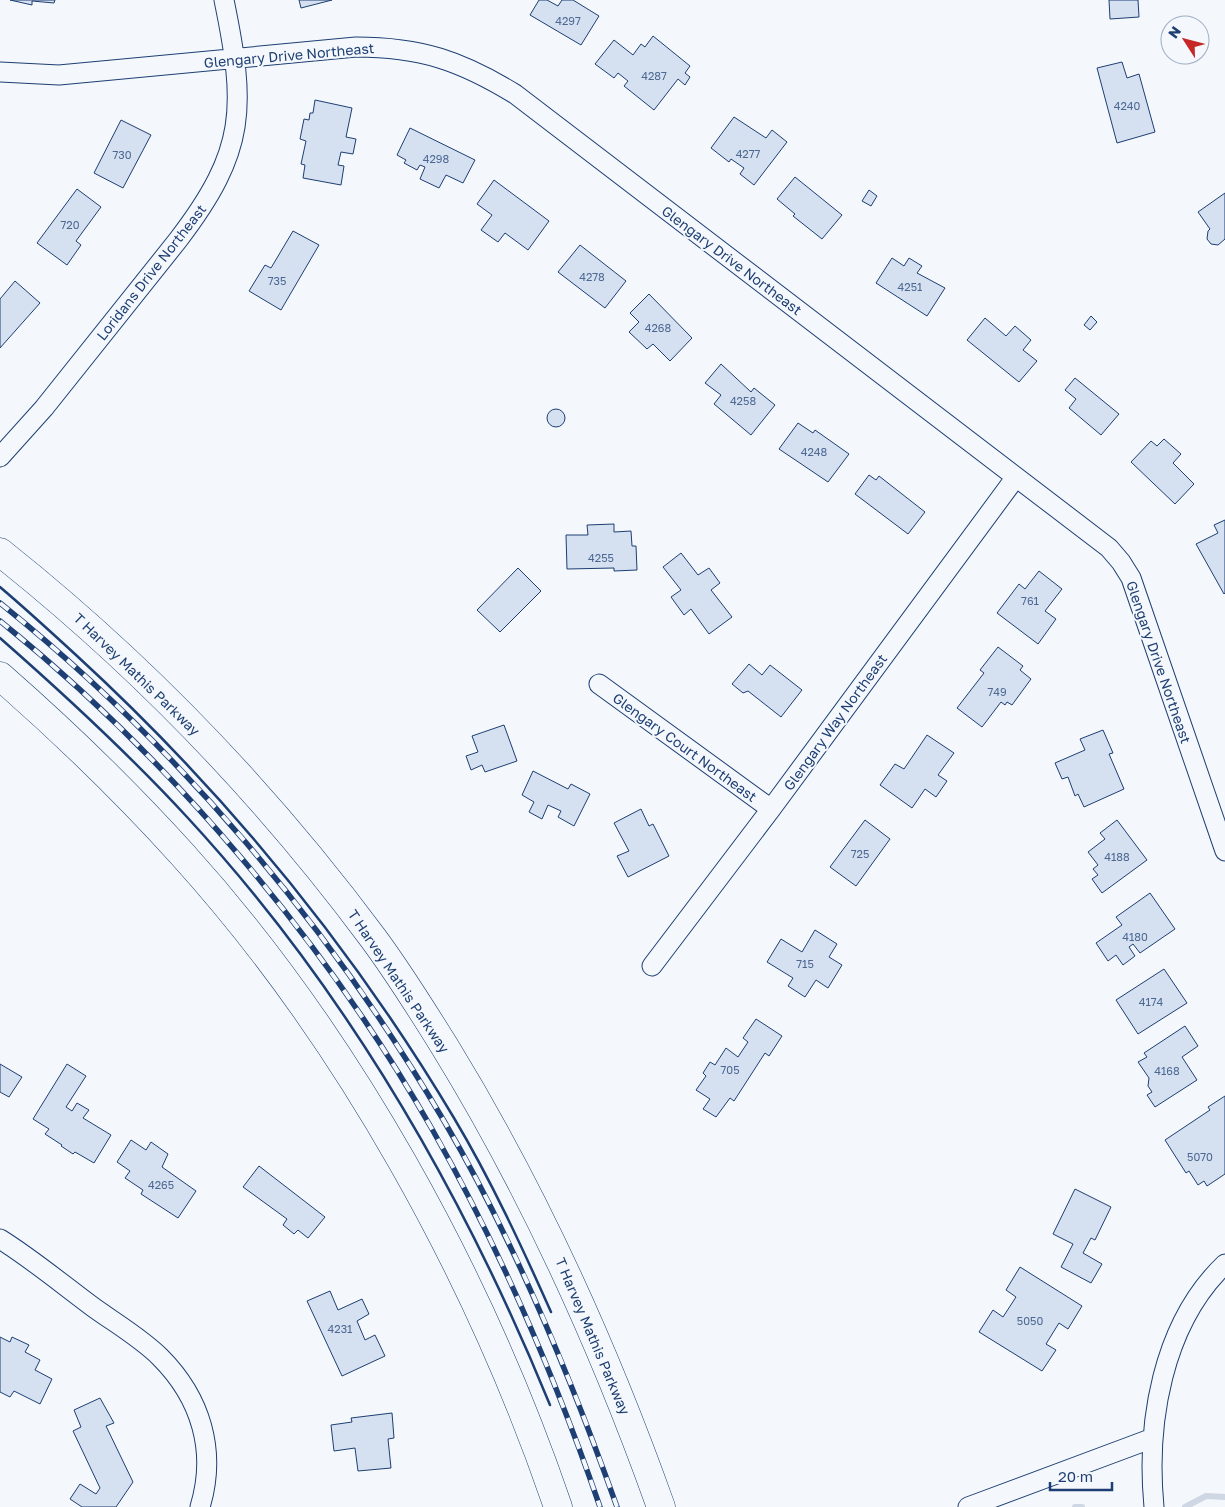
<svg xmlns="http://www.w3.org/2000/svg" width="1225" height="1507" viewBox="0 0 1225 1507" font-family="'Golos Text',sans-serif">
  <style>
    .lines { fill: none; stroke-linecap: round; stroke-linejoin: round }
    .stream { stroke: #cfd7e4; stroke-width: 6 }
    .building { fill: #d5e0f0; stroke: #1d3f73 }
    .street-casing { stroke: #1d3f73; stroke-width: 21 }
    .highway-casing { stroke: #1d3f73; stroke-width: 29 }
    .street { stroke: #f4f7fb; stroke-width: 19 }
    .highway { stroke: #f4f7fb; stroke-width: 28 }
    .rail-casing { stroke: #1d3f73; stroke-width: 5.5 }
    .rail { stroke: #f4f7fb; stroke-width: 4; stroke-dasharray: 11; stroke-linecap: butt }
    .wall { stroke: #1d3f73; stroke-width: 2.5 }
    .labels { text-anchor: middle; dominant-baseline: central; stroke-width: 4; stroke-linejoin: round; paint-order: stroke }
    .number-label { font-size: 11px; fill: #4b6792 }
    .street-label { font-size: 14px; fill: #1d3f73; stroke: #f4f7fb }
  </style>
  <rect width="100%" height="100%" fill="#f4f7fb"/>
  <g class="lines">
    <path class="stream" d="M1075,1507h7
      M1185,1507l21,-11 19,1"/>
  </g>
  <path class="building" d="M10,0h45l-1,3 -22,-2v4z
    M299,0h33l-31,8z
    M539,0h8l11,6 4,-6h11l26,16 -18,29 -51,-30z
    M1109,0h29l1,17 -29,2z
    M653,36l37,30 -5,7 5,4 -5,8 -7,-6 -24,31 -30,-24 4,-5 -10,-8 -4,5 -19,-14 19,-24 19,15 8,-11 4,3z
    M1122,62l5,16 12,-4 16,58 -38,11 -20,-75z
    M315,100l37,8 -6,29 10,2 -3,15 -12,-2 -3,13 6,1 -3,19 -38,-7 2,-13 -4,-1 5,-23 -6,-2 4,-20 5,1 1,-7h3z
    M734,117l32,21 6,-8 15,12 -33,43 -14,-11 4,-6 -13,-9 -2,3 -18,-14z
    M121,120l30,15 -28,53 -29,-15z
    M410,128l65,32 -12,23 -17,-8 -7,13 -19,-9 5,-12 -5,-2 -3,5 -13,-7 2,-3 -9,-5z
    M795,177l47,38 -20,24 -29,-23 2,-2 -18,-15z
    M494,180l55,41 -21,29 -23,-17 -7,9 -17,-12 11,-15 -15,-11z
    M77,189l24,18 -25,34 5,4 -14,20 -30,-22z
    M869,190l8,6 -6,10 -9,-5z
    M1225,193v46l-7,6 -7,-1 -4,-5 1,-8 2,-2 -12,-17z
    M293,231l26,14 -38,65 -32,-19 16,-26 6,3z
    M580,245l46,36 -21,27 -47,-36z
    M892,258l12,8 5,-8 13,8 -5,7 28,15 -18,28 -51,-33z
    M15,281l25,22 -40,45v-49z
    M649,294l43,44 -22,23 -17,-17 -6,5 -18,-17 10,-10 -9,-9z
    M1091,316l6,6 -7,8 -6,-5z
    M985,318l21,18 9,-10 16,14 -8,10 14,11 -18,21 -52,-42z
    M721,364l30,28 3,-4 21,17 -24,30 -37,-31 7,-9 -16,-12z
    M1075,378l44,36 -18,21 -32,-27 7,-9 -11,-9z
    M547 418a9 9 0 1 1 18 0a9 9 0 1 1-18 0Z
    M798,423l15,10 2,-3 34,24 -21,28 -49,-33z
    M1164,439l17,15 -8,9 21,21 -19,20 -44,-42 20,-21 6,5z
    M869,475l7,5 3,-4 46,36 -17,22 -53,-40z
    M1225,520v73l-1,1 -28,-50 22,-11 -4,-8z
    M614,524v8l17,-1 1,15h4l1,24 -23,1v-3l-47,1 -1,-34h22l-1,-10z
    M681,553l17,22 11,-7 11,15 -9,7 21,27 -23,17 -18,-25 -7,6 -13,-18 10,-7 -18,-23z
    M518,568l23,23 -41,41 -23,-22z
    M1039,571l23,18 -17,22 11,8 -18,25 -41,-31 22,-29 6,5z
    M998,647l25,19 -3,4 11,9 -19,26 -5,-3 -2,3 -4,-3 -19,25 -25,-19 27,-35 -4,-3z
    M749,664l13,11 8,-10 32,25 -21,27 -33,-26 -5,2 -11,-9z
    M504,725l13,36 -32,11 -3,-7 -11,5 -5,-14 12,-4 -6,-16z
    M1103,730l10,23 -4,1 15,35 -40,18 -6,-13 -3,2 -7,-19 -6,2 -7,-16 30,-13 -5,-11z
    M927,735l27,18 -16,22 9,6 -11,16 -11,-8 -13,19 -32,-23 15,-21 9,5z
    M533,771l35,18 3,-5 19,10 -16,32 -16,-9 3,-6 -13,-6 -6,14 -13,-7 5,-10 -12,-7z
    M641,809l8,17 4,-2 16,32 -41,21 -11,-21 12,-5 -15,-28z
    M865,820l25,19 -34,47 -26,-19z
    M1117,820l30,40 -45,33 -10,-14 6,-4 -5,-6 5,-4 -10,-13 17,-13 -5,-6z
    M1150,893l25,36 -35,24 -7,-9 -4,3 6,9 -12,9 -7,-10 -8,6 -12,-18 26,-18 -6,-8z
    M815,930l22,14 -8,13 13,8 -14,23 -12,-8 -11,17 -17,-11 5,-8 -26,-16 14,-23 21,13z
    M1164,969l23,34 -49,31 -22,-34z
    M756,1019l26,17 -13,20 -4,-3 -31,48 -4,-3 -14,19 -13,-8 7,-10 -14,-9 10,-14 -3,-3 7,-11 5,3 11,-17 12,9 10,-15 -5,-4z
    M1185,1026l13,20 -16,11 15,23 -42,27 -8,-12 5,-3 -4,-6 1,-8 -11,-16 9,-5 -3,-4z
    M0,1064l22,13 -13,20 -9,-5z
    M67,1064l19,12 -20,31 6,4 5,-8 12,7 -6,8 28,17 -17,28 -19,-11 -2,2 -12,-8 1,-1 -17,-11 4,-5 -16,-10z
    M1225,1096v78l-18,12 -3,-5 -6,4 -9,-14 -3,2 -21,-33 45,-30 -2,-3z
    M131,1140l15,10 5,-8 17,12 -6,13 34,24 -18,27 -37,-24 2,-4 -18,-12 5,-7 -13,-9z
    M259,1166l66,51 -17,21 -10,-8 -4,4 -11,-9 4,-6 -44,-32z
    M1075,1189l36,18 -16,33 -4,-2 -8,15 19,11 -11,19 -30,-16 12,-23 -20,-10z
    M1020,1267l62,39 -14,23 -9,-6 -13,21 10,6 -14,21 -63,-39 14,-22 10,7 13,-20 -10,-7z
    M330,1291l8,19 24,-11 7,15 -12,7 8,19 10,-5 10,21 -43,20 -35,-75z
    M0,1337l10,5 2,-5 17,8 -4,7 15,8 -5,10 17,9 -12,25 -26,-13 -4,6 -10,-5z
    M100,1398l14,25 -8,3 27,56 -17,25h-34l-12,-8 10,-15 16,10 4,-6 -27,-57 8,-4 -7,-17z
    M392,1413l2,25 -6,1 3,29 -33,3 -3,-23 -21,3 -3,-26 21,-3 -1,-4z"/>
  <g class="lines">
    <g class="street-casing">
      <path id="street" d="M0,72l59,3 297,-28c65,0 105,14 159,47l594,454 12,14 10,16 94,273
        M0,457l44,-49 134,-168c69,-90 68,-133 46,-240
        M599,684l172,125
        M652,966l119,-157 245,-332
        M0,1239c32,20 62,45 93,68 22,16 48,31 67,50 41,41 57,94 40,150
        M968,1507l185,-69
        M1154,1507c-8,-83 8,-183 71,-243"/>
    </g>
    <g class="highway-casing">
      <path id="highway" d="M0,552c141,112 266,242 373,386 26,35 49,72 72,109 89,145 159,300 216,460
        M0,676c64,56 125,115 182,178 165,182 297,421 376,653"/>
    </g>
    <use href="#street" class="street"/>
    <use href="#highway" class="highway"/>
    <g class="rail-casing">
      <path id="rail" d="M0,603c178,143 328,321 444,518 71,121 126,254 173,386
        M0,621c169,136 325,320 432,508 68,120 123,247 168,378"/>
    </g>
    <use href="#rail" class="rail"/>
    <path class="wall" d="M0,587c26,22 51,45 76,68 147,135 276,292 378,463 37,62 68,129 97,194
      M0,638c65,57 128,115 187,179 158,171 275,373 363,588"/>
  </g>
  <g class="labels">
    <g class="number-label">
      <text x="568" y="20">4297</text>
      <text x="654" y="75">4287</text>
      <text x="1127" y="105">4240</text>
      <text x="748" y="153">4277</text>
      <text x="122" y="154">730</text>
      <text x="436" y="158">4298</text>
      <text x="70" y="224">720</text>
      <text x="592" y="276">4278</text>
      <text x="277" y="280">735</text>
      <text x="910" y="286">4251</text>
      <text x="658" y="327">4268</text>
      <text x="743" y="400">4258</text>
      <text x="814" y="451">4248</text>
      <text x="601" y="557">4255</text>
      <text x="1030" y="600">761</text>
      <text x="997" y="691">749</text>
      <text x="860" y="853">725</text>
      <text x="1117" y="856">4188</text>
      <text x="1135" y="936">4180</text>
      <text x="805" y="963">715</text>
      <text x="1151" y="1001">4174</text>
      <text x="730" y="1069">705</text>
      <text x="1167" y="1070">4168</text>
      <text x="1200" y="1156">5070</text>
      <text x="161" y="1184">4265</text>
      <text x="1030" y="1320">5050</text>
      <text x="340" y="1328">4231</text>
    </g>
    <g class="street-label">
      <text transform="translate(289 55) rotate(-5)">Glengary Drive Northeast</text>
      <text transform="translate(732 260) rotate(37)">Glengary Drive Northeast</text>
      <text transform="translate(151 272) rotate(-52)">Loridans Drive Northeast</text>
      <text transform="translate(1159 662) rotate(71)">Glengary Drive Northeast</text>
      <text transform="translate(137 674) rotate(44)">T Harvey Mathis Parkway</text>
      <text transform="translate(835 722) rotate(-54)">Glengary Way Northeast</text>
      <text transform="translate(685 747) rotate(36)">Glengary Court Northeast</text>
      <text transform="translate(399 981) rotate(56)">T Harvey Mathis Parkway</text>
      <text transform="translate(593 1336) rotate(67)">T Harvey Mathis Parkway</text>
    </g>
  </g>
  <g transform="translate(1185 40) rotate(306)"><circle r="24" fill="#f4f7fb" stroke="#9eadc5"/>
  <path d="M0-4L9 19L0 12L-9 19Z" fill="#c62828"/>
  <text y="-8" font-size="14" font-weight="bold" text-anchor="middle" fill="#1d3f73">N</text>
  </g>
  <path d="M1050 1482v8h62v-8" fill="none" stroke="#1d3f73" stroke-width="2.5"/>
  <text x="1058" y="1482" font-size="15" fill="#1d3f73" stroke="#f4f7fb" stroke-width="4" paint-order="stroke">20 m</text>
</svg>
